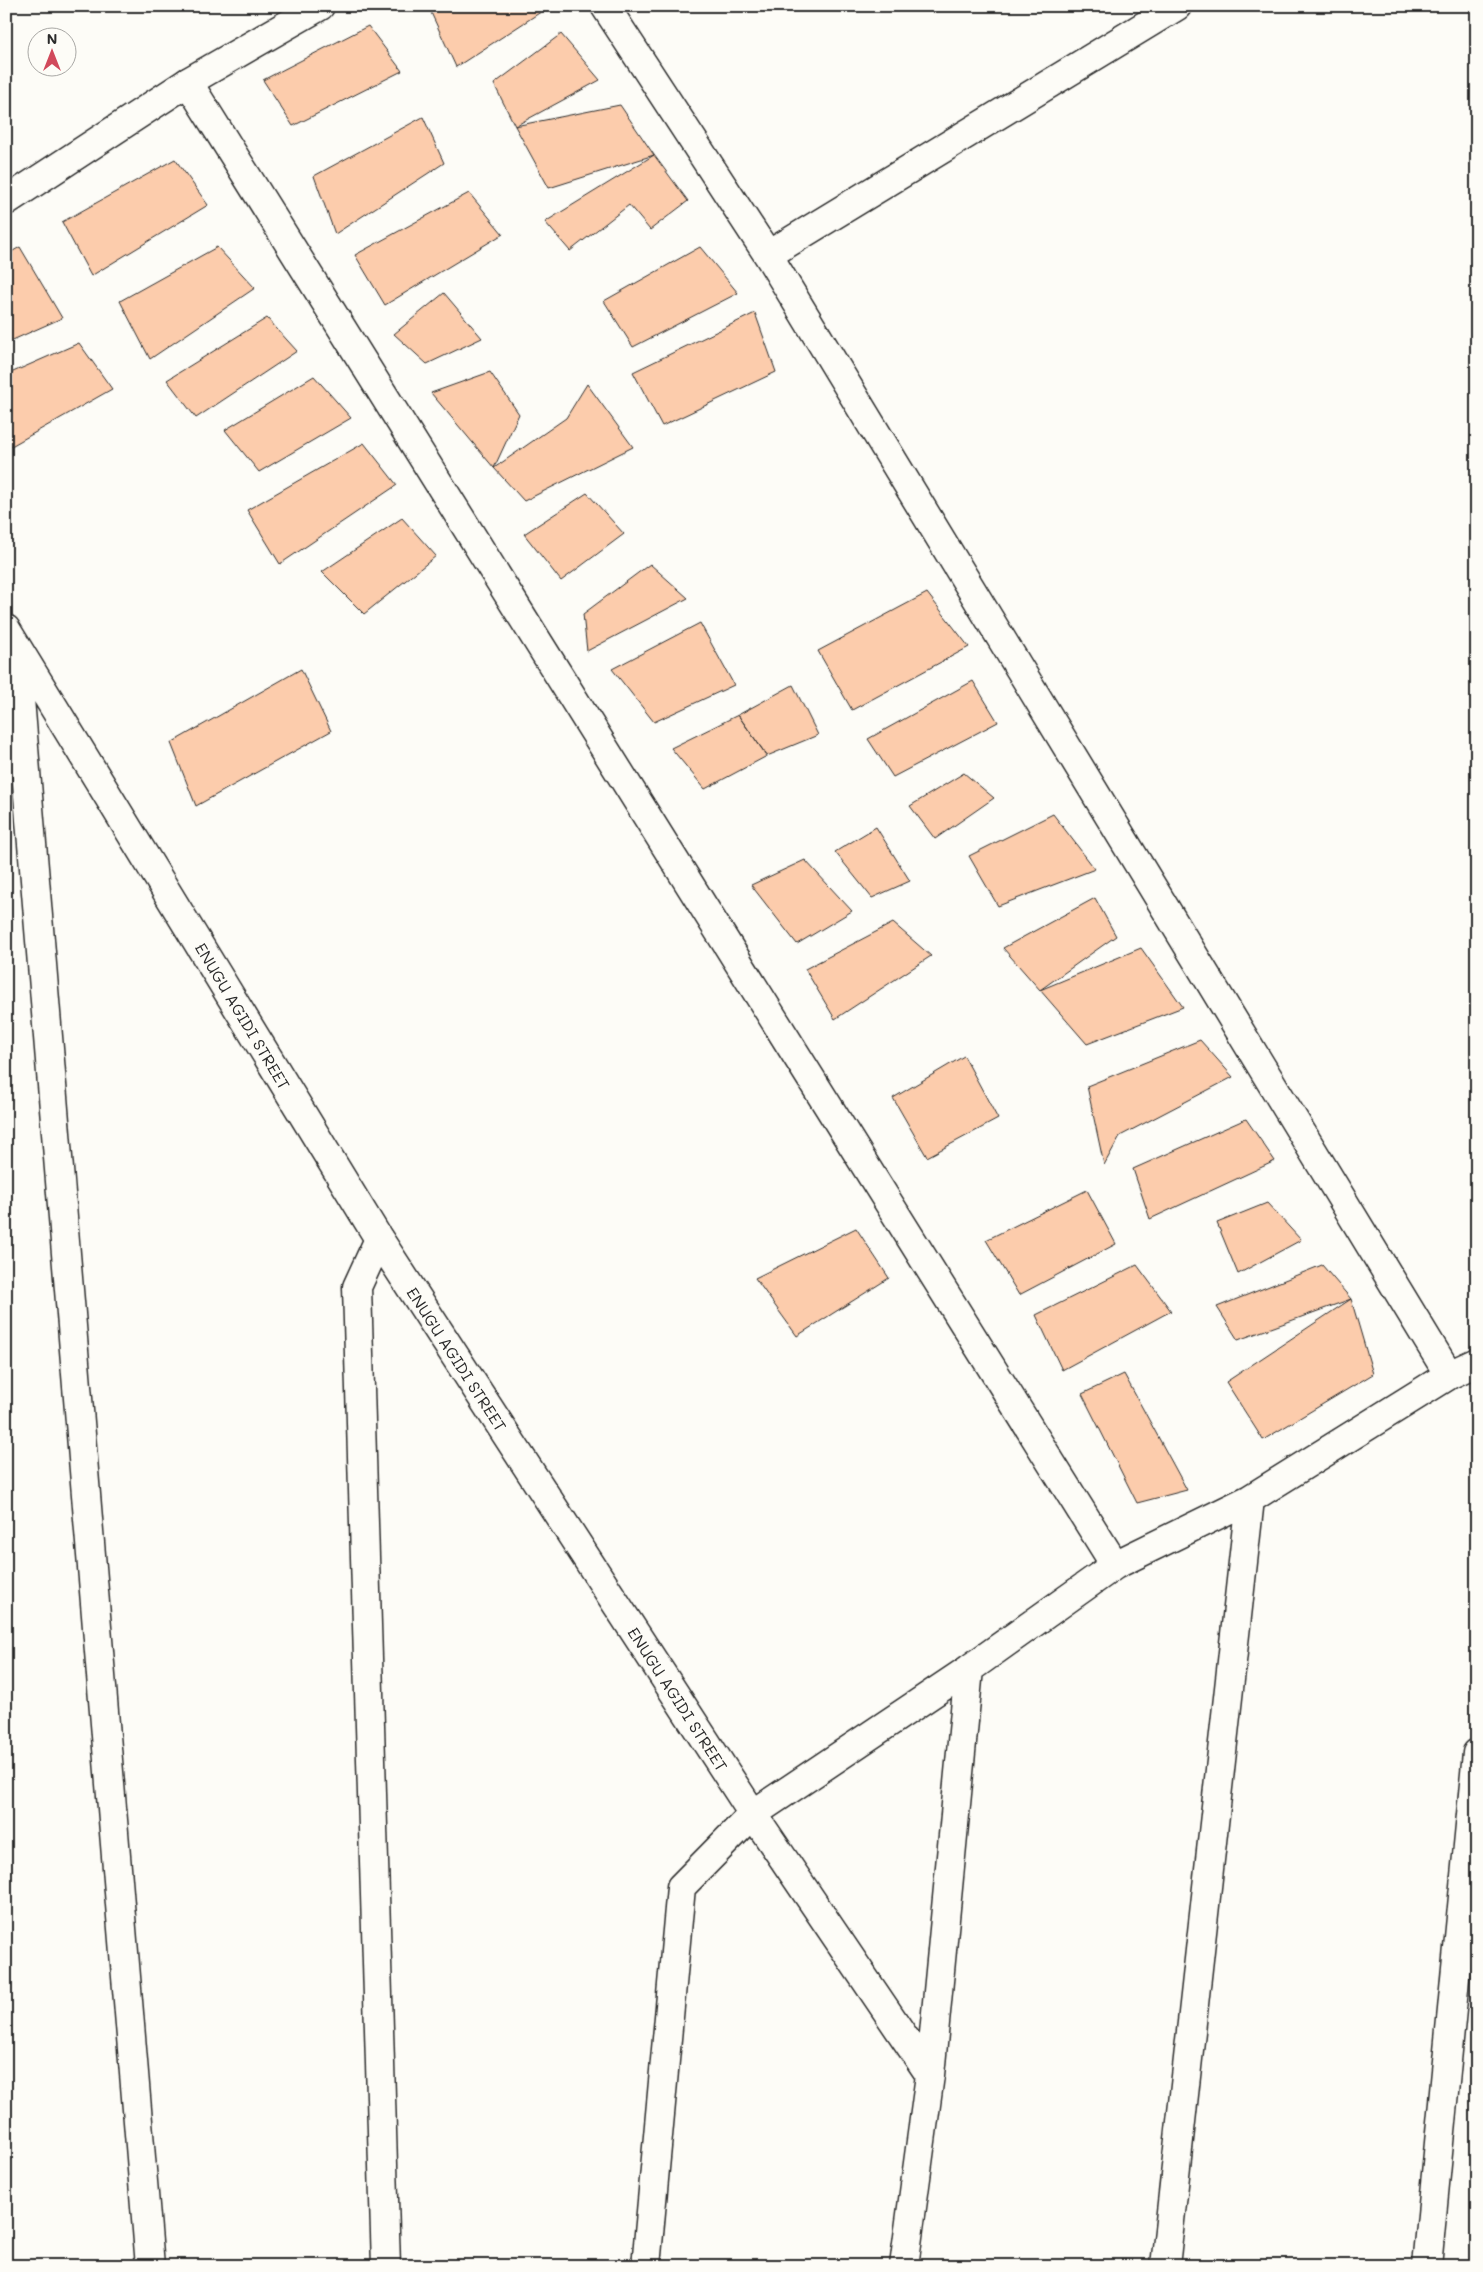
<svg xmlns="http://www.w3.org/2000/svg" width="1483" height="2272" viewBox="0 0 1483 2272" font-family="Mali,sans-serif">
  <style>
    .building { fill: #fcccac; stroke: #2b2b2b }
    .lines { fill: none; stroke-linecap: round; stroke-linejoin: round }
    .minor-casing { stroke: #2b2b2b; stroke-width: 31 }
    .tertiary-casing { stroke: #2b2b2b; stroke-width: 31 }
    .minor { stroke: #fdfcf7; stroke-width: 28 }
    .tertiary { stroke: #fdfcf7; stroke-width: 28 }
    .labels { text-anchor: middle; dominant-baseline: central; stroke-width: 4.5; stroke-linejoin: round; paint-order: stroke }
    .street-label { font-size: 16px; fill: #2b2b2b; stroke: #fdfcf7 }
  </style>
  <rect width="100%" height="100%" fill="#fdfcf7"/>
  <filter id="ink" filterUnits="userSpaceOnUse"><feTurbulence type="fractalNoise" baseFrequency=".02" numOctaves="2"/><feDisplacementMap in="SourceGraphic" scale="10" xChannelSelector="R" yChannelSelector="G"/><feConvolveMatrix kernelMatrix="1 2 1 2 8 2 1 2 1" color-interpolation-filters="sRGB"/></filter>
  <g filter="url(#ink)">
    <path class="building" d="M428,6h122l-94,61z
      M368,26l34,45 -109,55 -30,-46z
      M561,34l39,46 -85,46 -21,-42z
      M620,105l34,50 -105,33 -34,-62z
      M423,117l21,46 -109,71 -21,-58z
      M654,155l34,46 -38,29 -21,-25 -59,46 -25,-29z
      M175,159l33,46 -117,71 -29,-54z
      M469,193l34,41 -118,71 -30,-50z
      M20,247l42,71 -56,25v-88z
      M217,247l38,41 -105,71 -30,-58z
      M700,247l38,46 -105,54 -29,-46z
      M444,293l38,45 -55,26 -33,-30z
      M755,313l21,59 -114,54 -29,-54z
      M267,318l30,33 -101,67 -29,-38z
      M79,343l33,46 -106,60v-74z
      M490,372l29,42 -25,54 -63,-75z
      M314,376l37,42 -92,54 -34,-42z
      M587,384l46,63 -109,54 -30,-33 72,-50z
      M364,443l33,42 -117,79 -33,-54z
      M587,493l37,41 -63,47 -37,-47z
      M402,518l34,38 -72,58 -42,-42z
      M650,564l38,34 -101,53 -4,-37z
      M927,593l42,54 -117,63 -34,-59z
      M700,623l34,62 -80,37 -42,-53z
      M301,669l30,62 -135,75 -25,-63z
      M973,681l25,41 -105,55 -25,-38z
      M793,685l25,50 -51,21 -29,-41z
      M738,715l29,41 -62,33 -34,-41z
      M964,773l30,25 -59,41 -25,-33z
      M1053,814l42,55 -97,37 -29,-50z
      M876,827l34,54 -38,17 -37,-46z
      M805,860l47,51 -55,33 -46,-59z
      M1095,898l21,38 -76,54 -37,-42z
      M893,923l38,33 -96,63 -30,-50z
      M1141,948l42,59 -96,37 -47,-54z
      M1200,1040l33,37 -113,59 -16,29 -17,-79z
      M964,1056l34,63 -71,38 -34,-59z
      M1246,1119l29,42 -125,58 -17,-50z
      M1087,1190l29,54 -97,51 -33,-55z
      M1267,1203l34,37 -63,34 -21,-51z
      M856,1228l33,50 -92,58 -42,-58z
      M1137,1265l34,46 -109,59 -26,-55z
      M1322,1265l29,34 -113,41 -21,-33z
      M1351,1299l22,75 -110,66 -37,-58z
      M1124,1374l63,116 -50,13 -55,-109z"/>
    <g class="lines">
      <g class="minor-casing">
        <path id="minor" d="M605,6l163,249 681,1120
          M188,82l927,1483
          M768,255l409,-249
          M6,629l373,610 374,575 177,261
          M16,651l134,1615
          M379,1239l-22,48 29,979
          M646,2266l35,-379 72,-73 216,-145 146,-104 135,-66 199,-124 28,-13
          M904,2266l26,-191 39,-406
          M1165,2266l85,-767
          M1427,2266l50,-513"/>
      </g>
      <g class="tertiary-casing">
        <path id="tertiary" d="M6,201l182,-119 132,-76"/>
      </g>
      <use href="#minor" class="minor"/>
      <use href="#tertiary" class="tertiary"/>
    </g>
  </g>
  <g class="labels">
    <g class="street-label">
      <text transform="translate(243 1016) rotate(59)">ENUGU AGIDI STREET</text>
      <text transform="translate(457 1359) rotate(57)">ENUGU AGIDI STREET</text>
      <text transform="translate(678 1699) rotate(57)">ENUGU AGIDI STREET</text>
    </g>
  </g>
  <rect width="1483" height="2272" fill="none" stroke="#fdfcf7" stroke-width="25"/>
  <rect x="12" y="12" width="1458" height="2247" fill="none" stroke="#2b2b2b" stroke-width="2" filter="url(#ink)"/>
  <g transform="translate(52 52)"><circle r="24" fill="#fdfcf7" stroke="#a9a8a5"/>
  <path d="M0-4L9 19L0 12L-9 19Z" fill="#d1495b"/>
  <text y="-8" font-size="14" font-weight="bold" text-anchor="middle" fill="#2b2b2b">N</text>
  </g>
</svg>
